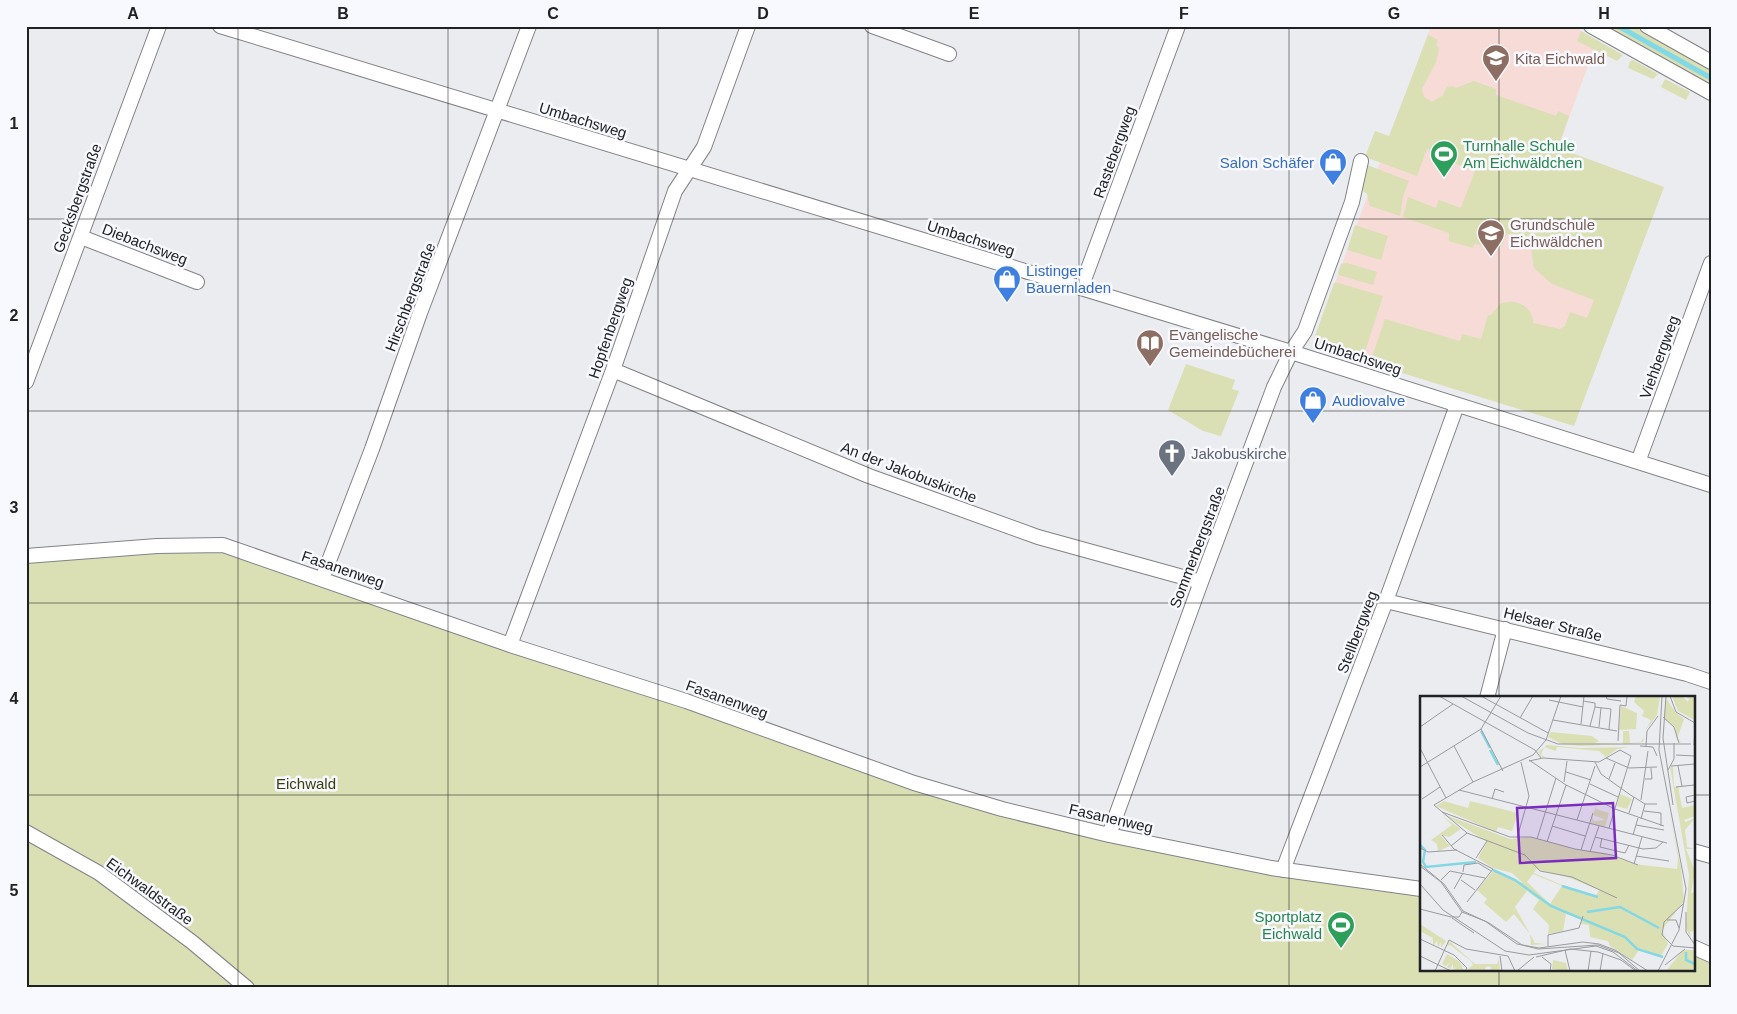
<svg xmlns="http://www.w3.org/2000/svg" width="1737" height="1014" viewBox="0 0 1737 1014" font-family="Arial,sans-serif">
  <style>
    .education { fill: #f6dbd7 }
    .green { fill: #dbdfb4 }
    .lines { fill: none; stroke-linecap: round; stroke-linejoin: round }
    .stream { stroke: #83d8e5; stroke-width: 5 }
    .street-casing { stroke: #828387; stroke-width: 16 }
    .street { stroke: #fff; stroke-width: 14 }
    .grid { fill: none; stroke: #202122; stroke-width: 1; stroke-opacity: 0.55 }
    .labels { text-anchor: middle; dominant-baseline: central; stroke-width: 5; stroke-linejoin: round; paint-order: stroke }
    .education-label { font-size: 15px; fill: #785e54; stroke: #f8f9fe; text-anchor: start }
    .street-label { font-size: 15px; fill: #202122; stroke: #f8f9fe }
    .leisure-label { font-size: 15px; fill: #27864d; stroke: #f8f9fe; text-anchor: start }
    .shop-label { font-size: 15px; fill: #366cbe; stroke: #f8f9fe; text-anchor: start }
    .worship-label { font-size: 15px; fill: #5b616d; stroke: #f8f9fe; text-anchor: start }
    .park-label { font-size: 15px; fill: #3c3f0d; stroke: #f8f9fe }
    .inset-river { fill: none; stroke: #83d8e5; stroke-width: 2.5 }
    .inset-road { fill: none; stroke: #9a9b9e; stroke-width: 1 }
    .view { fill: #7b2cbf; fill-opacity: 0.15; stroke: #7b2cbf; stroke-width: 2.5 }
    .inset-edge { fill: none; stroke: #202122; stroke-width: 2.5 }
    .neatline { fill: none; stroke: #202122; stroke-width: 2 }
    .grid-label { font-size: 16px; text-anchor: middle; font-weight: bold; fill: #202122 }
  </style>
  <rect width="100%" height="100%" fill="#ebecf0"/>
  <path class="education" d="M1431,26h142l24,15 -39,107 106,39 -58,152 -135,55 -156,-48 -1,-7z"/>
  <path class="green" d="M1600,26h33l78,44v19z
    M1581,31l42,24 -6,6 -40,-20z
    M1428,35l10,5 -2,5 3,3 -3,14 -14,27 2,8 8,5 10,-6 5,-9 6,-1 3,2 18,-7 22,8v6l60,21 2,-5 11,5 -11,32 106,39 -90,239 -204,-63 15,-44 75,22 2,-7 19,5 7,-24h3l10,-12c4,0 9,-2 12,-1 11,1 21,10 20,21l27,6 5,-3 5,-14 17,6 7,-18 -42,-16 -18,-16 -4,-27 -23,-8 -5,12 -4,3 -24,-4 -1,4 -24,-7v-8l-46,-16 5,-20 28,11 3,-8 22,8 14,-37 -34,-13 1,-4 -15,-5 -10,27 -52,-19 10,-26 14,5z
    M1633,60l25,14 -5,5 -25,-11 2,-7z
    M1665,79l25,13 -4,8 -25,-13z
    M1362,163l47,18 -6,16 -3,19 -30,-10 -3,-12 -5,-4 5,-20 -5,-4z
    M1355,225l33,11 -7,24 -34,-10z
    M1347,263l30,9 -4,13 -34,-10 -1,-2 3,-9z
    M1334,283h4l45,13 -21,65 -47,-15 -1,-7z
    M1186,364l49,16 -3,9 7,2 -18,45 -18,-5 -35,-21z
    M223,539l688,237c31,10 62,22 94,30 137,34 276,58 416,78v86h272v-27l18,8v37h-1685v-437z"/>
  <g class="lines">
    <path class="stream" d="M1618,26l93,52"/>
    <g class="street-casing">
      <path id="street" d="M220,26l1071,326 420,133
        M872,26l77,28
        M1591,26l120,67
        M1647,26l64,36
        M81,237l116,45
        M1081,288l97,-262
        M613,370l256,106 169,61 163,45
        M26,382l133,-356
        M1638,462l73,-199
        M26,556l131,-10 66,-1 287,100 176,56 228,82 88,26 107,26 162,33 150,21
        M322,579l50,-130 48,-136 109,-287
        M1386,601l301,73 24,8
        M510,645l103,-275 62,-179 29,-44 44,-121
        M1487,698l18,-69
        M26,832l73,41 93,69 55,46
        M1109,835l92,-253 73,-195 17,-35 14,-21 47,-129 9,-41
        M1693,851l18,5
        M1283,870l103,-269 71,-196
        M1693,947l18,8"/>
    </g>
    <use href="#street" class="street"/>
  </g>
  <path class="grid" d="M238,26v962M448,26v962M658,26v962M868,26v962M1079,26v962M1289,26v962M1499,26v672M26,219h1685M26,411h1685M26,603h1685M26,795h1395M1693,795h18M1499,970v18"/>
  <defs>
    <g id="school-pin" transform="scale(1.4375)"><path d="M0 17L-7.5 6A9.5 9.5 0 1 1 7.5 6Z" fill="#8d6e63" stroke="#f8f9fe"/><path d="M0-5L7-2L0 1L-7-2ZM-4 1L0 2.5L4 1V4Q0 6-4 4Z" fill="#fff"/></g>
    <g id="stadium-pin" transform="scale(1.4375)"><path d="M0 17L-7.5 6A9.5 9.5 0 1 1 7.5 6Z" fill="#2e9e5b" stroke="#f8f9fe"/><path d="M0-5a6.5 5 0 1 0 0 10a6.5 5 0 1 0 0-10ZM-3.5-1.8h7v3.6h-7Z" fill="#fff"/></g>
    <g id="shop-pin" transform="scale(1.4375)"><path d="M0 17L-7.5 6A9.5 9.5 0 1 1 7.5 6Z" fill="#3f7fe0" stroke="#f8f9fe"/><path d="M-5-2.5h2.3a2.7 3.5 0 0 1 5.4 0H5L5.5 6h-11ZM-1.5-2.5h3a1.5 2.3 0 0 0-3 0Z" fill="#fff"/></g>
    <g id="library-pin" transform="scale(1.4375)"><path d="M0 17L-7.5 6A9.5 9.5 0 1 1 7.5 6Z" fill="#8d6e63" stroke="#f8f9fe"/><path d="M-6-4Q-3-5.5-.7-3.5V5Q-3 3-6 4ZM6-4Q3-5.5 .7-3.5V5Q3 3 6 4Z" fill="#fff"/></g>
    <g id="church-pin" transform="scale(1.4375)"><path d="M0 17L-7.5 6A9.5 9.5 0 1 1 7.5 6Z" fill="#6b7280" stroke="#f8f9fe"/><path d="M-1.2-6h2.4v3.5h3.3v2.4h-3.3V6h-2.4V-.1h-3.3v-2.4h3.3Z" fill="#fff"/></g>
  </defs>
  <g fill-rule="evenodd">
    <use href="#school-pin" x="1496" y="58"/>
    <use href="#stadium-pin" x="1444" y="154"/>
    <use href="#shop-pin" x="1333" y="162"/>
    <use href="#school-pin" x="1491" y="233"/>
    <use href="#shop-pin" x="1007" y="279"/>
    <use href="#library-pin" x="1150" y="343"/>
    <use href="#shop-pin" x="1313" y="400"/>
    <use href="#church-pin" x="1172" y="453"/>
    <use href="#stadium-pin" x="1341" y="925"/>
  </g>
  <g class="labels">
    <g class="education-label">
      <text x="1515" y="58">Kita Eichwald</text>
      <text x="1510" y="224">Grundschule<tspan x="1510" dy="17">Eichwäldchen</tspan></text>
      <text x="1169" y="334">Evangelische<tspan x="1169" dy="17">Gemeindebücherei</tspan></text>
    </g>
    <g class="street-label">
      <text transform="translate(583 120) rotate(17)">Umbachsweg</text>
      <text transform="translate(1114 152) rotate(-70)">Rastebergweg</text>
      <text transform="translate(77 198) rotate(-70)">Gecksbergstraße</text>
      <text transform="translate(971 238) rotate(17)">Umbachsweg</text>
      <text transform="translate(145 244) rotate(21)">Diebachsweg</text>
      <text transform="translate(410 297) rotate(-69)">Hirschbergstraße</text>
      <text transform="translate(610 328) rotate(-71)">Hopfenbergweg</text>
      <text transform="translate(1358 356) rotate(18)">Umbachsweg</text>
      <text transform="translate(1659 357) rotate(-70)">Viehbergweg</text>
      <text transform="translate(909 472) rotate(21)">An der Jakobuskirche</text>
      <text transform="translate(1197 547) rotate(-69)">Sommerbergstraße</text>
      <text transform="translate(343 569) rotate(19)">Fasanenweg</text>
      <text transform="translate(1553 624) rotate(14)">Helsaer Straße</text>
      <text transform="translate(1357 632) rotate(-69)">Stellbergweg</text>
      <text transform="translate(727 699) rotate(20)">Fasanenweg</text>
      <text transform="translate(1111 818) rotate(13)">Fasanenweg</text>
      <text transform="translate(150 891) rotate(36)">Eichwaldstraße</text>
    </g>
    <g class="leisure-label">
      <text x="1463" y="145">Turnhalle Schule<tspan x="1463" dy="17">Am Eichwäldchen</tspan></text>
      <text x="1322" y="916" text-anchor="end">Sportplatz<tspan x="1322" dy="17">Eichwald</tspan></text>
    </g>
    <g class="shop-label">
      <text x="1314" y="162" text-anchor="end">Salon Schäfer</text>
      <text x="1026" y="270">Listinger<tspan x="1026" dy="17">Bauernladen</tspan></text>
      <text x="1332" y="400">Audiovalve</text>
    </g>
    <g class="worship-label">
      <text x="1191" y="453">Jakobuskirche</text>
    </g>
    <g class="park-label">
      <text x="306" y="783">Eichwald</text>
    </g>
  </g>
  <g transform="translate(1420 696)">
    <rect width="275" height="275" fill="#ebecf0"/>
    <path d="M216,0l24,1 -3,18 -12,16 6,-11 -9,-4 2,-5 -10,-9zM252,0h10l6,6 1,-3 -4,-3h10v24l-17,-9zM246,2l10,15 8,6 -7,20 5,3 -5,-1 -2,-14 -11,-9zM201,10l16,7 -1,16 -17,1zM203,35h6l1,12 11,-1 3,-5 -1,5 -14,2 -49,2 -18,-2 -14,-7 3,-5 41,4 7,5 -4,2 28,1zM127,49l33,3 49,-1 -12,2 -11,8 -7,-6 -42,-4 -1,4 -12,-4 -3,8 4,2h-3l-4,-5zM250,71h3l1,20 4,-1 4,22 13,-3v11l-11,4 2,2 9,-4 -10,12 2,17 8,2h-9l9,22 -4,22 4,-1v38l-5,2 1,8 -5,-13 3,-52zM200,98l12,5 -5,10 -10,-3zM247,104l14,68 3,33 -22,29 6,14 -6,10 -2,2 -21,-6 -7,10 -22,-14 -2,-5 -18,-4 -1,-12 -8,-1 1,-5 -16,-5 -3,17 -15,3 1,-9 -16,-16 6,-9 -12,-9 -12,16 20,36 12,1 -16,1 -1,-11 -16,-20 -8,8 -22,-19 3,-4 -10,-9 16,-19 30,12 -11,-10 -19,-5 -15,-10 9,-16 -44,-28 67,25 21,-2 44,12 31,4 28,11 43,5 1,-12zM116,173l34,9 29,12 -3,6 -34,-11 -28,-12zM113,178l29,12 -12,18 -23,-22zM24,105l24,7 2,-7 48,12 -6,18 -14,-4 -2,5 -60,-26zM176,110v3l13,4 -4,14 -14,-4 1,-7 2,5 12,-1 -13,-5zM22,120l19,13 -12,8 -9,-2 10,11 -12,5 -1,-7 -6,-4 21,-15zM0,228l26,17 -5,7v-6l-3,5 -1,-6 -4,5v-7l-4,5 4,-6 -13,-7zM29,245l26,23h22l2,-5 1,12h-12l4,-3 -4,-2 -3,2 1,3h-20l7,-6 -2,-4 -21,-16 -3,1zM263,254h12v21h-29zM27,258l13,8 4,9h-11l3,-4 -3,2v-5l-3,5 -3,-2 3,-5 -4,4 -4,-2zM133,264l13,3 2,8 -16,-2z" fill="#dbdfb4" fill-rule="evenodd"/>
    <path class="inset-river" d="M61,35l9,17M70,54l8,15M0,149l5,5 -2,12 3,5 50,-5M73,174l22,10 36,26 74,31 12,12 26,8M142,190l36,11M167,216l33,-5 39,21M266,256v8l9,4"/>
    <path class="inset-road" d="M19,0l96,54 6,8M41,0l67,37 30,11h133M61,0l67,37M186,0l1,3 14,2M246,0l-3,42 10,67M250,0l6,16 19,11M129,4l34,7M163,5l12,2v4l16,2 -2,20M243,21l11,10 5,16M100,22l13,-22M133,24l64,11M161,28l3,-28M170,30l5,-19M0,31l33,-23M179,31l2,-19M61,33l22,42M198,45l2,-36 6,1 1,-10M274,49l1,-16M34,50l19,36M220,50l13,1 4,9M226,50l1,-15 11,-15M0,52l26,50M275,54v43M256,59l19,1M186,62l23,10 28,-1M109,64l37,25 49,24 49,17M109,65l14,-3 56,4 21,-12 11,6 -22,72M175,66l6,12 28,20 16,10h12M251,70l24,-2M258,70l4,20M0,71l61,-38 20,-33M248,74l6,-11v-16M146,76l25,8M189,83l6,-16M225,83h7l-1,-11M144,86l3,-21M170,88l28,13M256,91l18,-2M39,94l208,53M275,99l-9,2 1,6 8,-2M2,103l18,-12M72,103l3,-10 9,3M221,104l7,-49M14,109l33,28 58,22 15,16 32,6 45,21M14,109l39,-23 60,-27 13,-15 15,-44M224,115l17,2v13M22,116l68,25h21l44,12 37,6 26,10M209,117l5,-16M221,123l4,-15M157,124l18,-54M216,129l28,5M132,130l33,10M22,139l12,14 39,20 -26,33M213,139l5,-17M175,141l48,12 13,-1 7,-6M97,142l12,-42 -8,-34M182,142l-2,9 25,6 4,-8M117,143l19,-61M127,146l19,-57M31,150l16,-13M0,152l8,4 29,-2M161,154l12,-37M170,156l9,-26M216,160l33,5M56,162l11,-17M0,168l24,20 19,27 26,12 33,22 16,4 60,-4 21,8 21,18M214,168l8,-27M0,170l21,16 21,30 23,9 32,23 22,4 44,-6 16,2 16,6 33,21M43,176l1,-7 14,-2 13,8M21,184l9,-9 35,7M41,184l14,10M0,188l23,26 62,41 24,4 67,-9 17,6 25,19M34,193l9,-16M263,208l-19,18 -2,13 11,11 22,2M0,213l31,8h8l3,-5M266,216v20l9,13M32,222l22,15M247,224h9l3,8M0,243l34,16 13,13 -2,3M128,250v-11l31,-7 4,-12M145,254l5,21M0,260l31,15M80,260l2,15M116,261l34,-8 28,3 23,8 15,11M122,261l9,7 -1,7M245,269l20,-16M15,275l14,-31 17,9 42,7 7,15M97,275l17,-14M168,275l3,-20M180,275l3,-18M238,275l21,-41 7,-41 -27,-139 3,-54"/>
    <path class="view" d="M193,107l3,55 -96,5 -3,-55z"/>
    <rect width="275" height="275" class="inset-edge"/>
  </g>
  <rect width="1737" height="1014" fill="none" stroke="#f8f9fe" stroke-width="55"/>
  <rect x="28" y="28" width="1682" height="958" class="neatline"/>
  <g class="grid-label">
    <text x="133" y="19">A</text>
    <text x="343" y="19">B</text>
    <text x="553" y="19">C</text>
    <text x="763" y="19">D</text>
    <text x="974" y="19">E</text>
    <text x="1184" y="19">F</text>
    <text x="1394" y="19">G</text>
    <text x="1604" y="19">H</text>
    <text x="14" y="129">1</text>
    <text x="14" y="321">2</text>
    <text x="14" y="513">3</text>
    <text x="14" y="704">4</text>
    <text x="14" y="896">5</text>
  </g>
</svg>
